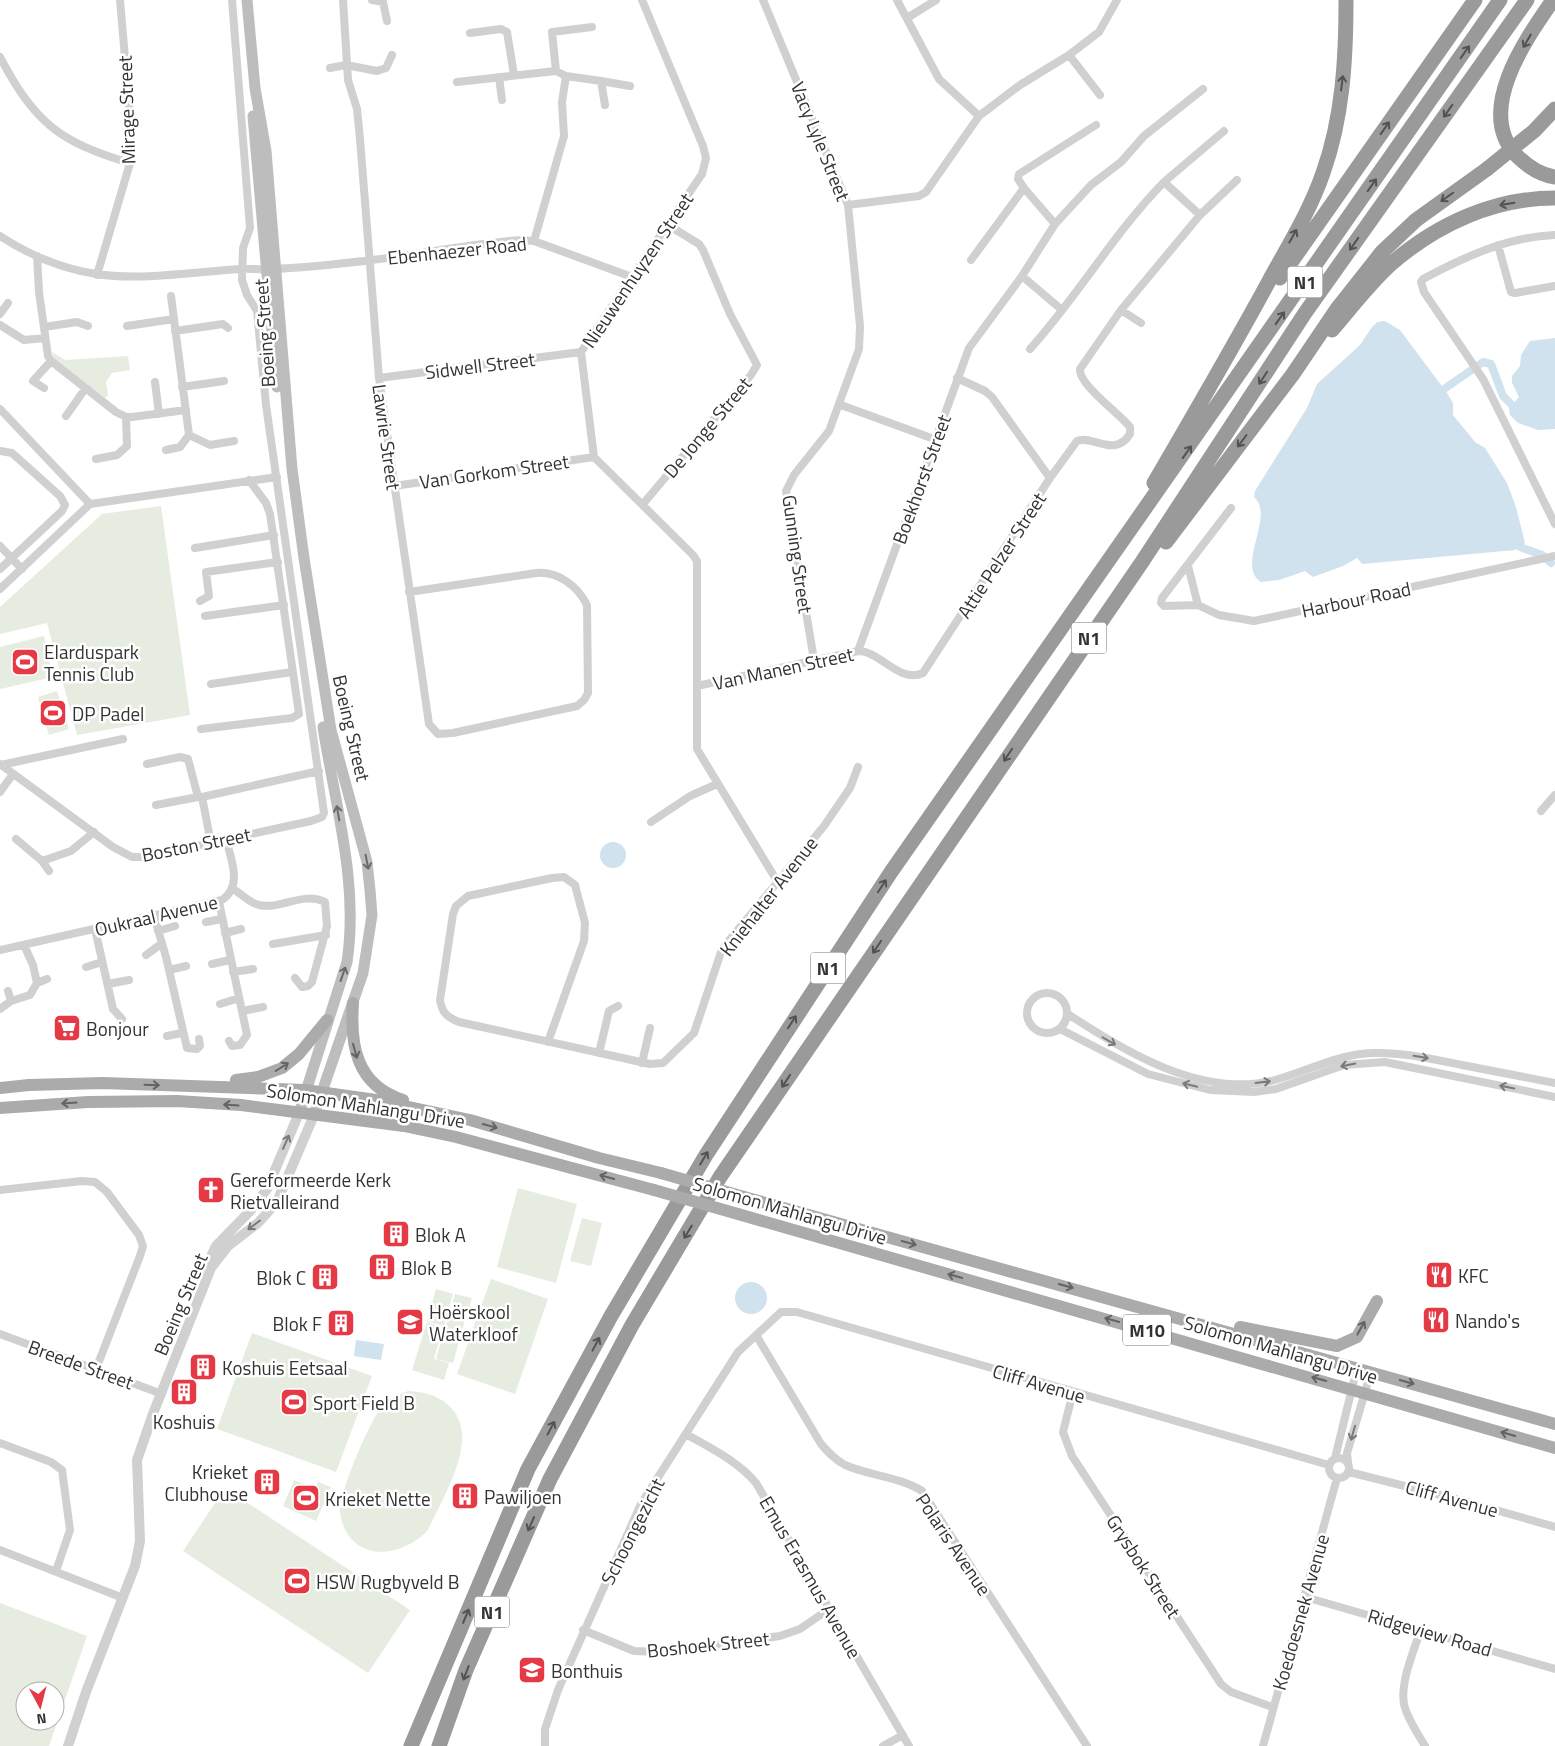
<svg xmlns="http://www.w3.org/2000/svg" width="1555" height="1746" viewBox="0 0 1555 1746" font-family="'Titillium Web',sans-serif">
  <style>
    .green { fill: #e6ecdf; fill-rule: evenodd }
    .water { fill: #cfe2ee }
    .lines { fill: none; stroke-linecap: round; stroke-linejoin: round }
    .canal { stroke: #cfe2ee; stroke-width: 8 }
    .minor { stroke: #d0d0d0; stroke-width: 8 }
    .tertiary { stroke: #d0d0d0; stroke-width: 10 }
    .secondary { stroke: #bdbdbd; stroke-width: 11 }
    .primary { stroke: #ababab; stroke-width: 12 }
    .motorway { stroke: #9a9a9a; stroke-width: 15 }
    .primary-bridge { stroke: #ababab; stroke-width: 12 }
    .motorway-bridge { stroke: #9a9a9a; stroke-width: 15 }
    .oneway { stroke: #525252 }
    .oneway2 { stroke: #6a6a6a }
    .oneway3 { stroke: #7a7a7a }
    .oneway4 { stroke: #636363 }
    .labels { text-anchor: middle; dominant-baseline: central; stroke-width: 5; stroke-linejoin: round; paint-order: stroke }
    .shield { fill: #fff; stroke: #707070; stroke-width: 1 }
    .shield-label { font-size: 18px; font-weight: bold; fill: #333 }
    .street-label { font-size: 19px; fill: #333; stroke: #fff }
    .poi-label { font-size: 19px; fill: #333; stroke: #fff; text-anchor: start }
  </style>
  <rect width="100%" height="100%" fill="#fff"/>
  <path class="green" d="M52,352l13,8 63,-4 2,14 -18,3 -6,9 2,13 -3,3 -51,-39z
    M161,506l29,209 -113,20 -30,-112 -47,11v-27l102,-93z
    M44,636l9,41 -53,12v-42z
    M57,691l12,38 -20,6 -11,-38z
    M518,1188l59,16 -21,79 -59,-16z
    M582,1218l20,5 -11,43 -21,-5z
    M491,1279l57,20 -33,95 -58,-20z
    M436,1289l17,5 -9,32 -17,-5z
    M455,1294l17,4 -10,32 -7,-1 7,2 -9,32 -17,-4 9,-32h4l-3,-1z
    M427,1322l16,5 -9,32 15,4 -5,17 -32,-10z
    M252,1333l120,43 -36,96 -119,-43z
    M408,1391c15,1 27,3 39,13 37,30 -4,92 -19,126 -29,31 -80,32 -88,-17 -2,-19 30,-92 42,-107 7,-8 16,-11 26,-15z
    M294,1480l21,9 3,-7 13,5 -15,34 -33,-15z
    M225,1488l185,122 -42,63 -185,-122z
    M0,1603l87,33 -38,110h-49zM25,1691h30v30h-30z"/>
  <path class="water" d="M1385,321l15,9 47,63 6,10v12l22,27 10,6 22,35 9,24 9,36 -10,7 -153,14 -5,-6 -14,8 -30,11 -8,-6 -26,9 -18,2c-26,-17 15,-66 -7,-85l1,-6 52,-83 10,-24 43,-39 12,-18 5,-5z
    M1555,338v91l-17,1 -20,-7 -8,-8 -1,-7 10,-11 -7,-14v-7l8,-10 1,-11 9,-14z
    M600 855a13 13 0 1 1 26 0a13 13 0 1 1-26 0Z
    M735 1298a16 16 0 1 1 32 0a16 16 0 1 1-32 0Z
    M356,1340l28,4 -3,16 -27,-4z"/>
  <g class="lines">
    <path class="canal" d="M1444,389l39,-27 8,2 12,32 8,8
      M1520,547l22,8 9,8"/>
    <path class="minor" d="M343,0l5,80 9,29 3,30 19,239 50,346 9,10 15,-1 124,-27 7,-6 4,-7 -1,-88c-10,-20 -30,-34 -51,-32l-127,19
      M372,0l11,2 4,19
      M642,0l61,146 3,12 -4,16 -121,178 13,105 99,98 4,6v188l80,132
      M763,0l85,205 12,121 -1,23 -30,82 -35,44 -8,16 28,169
      M897,0l42,79 40,37
      M907,18l29,-18
      M470,33l31,-4 6,3 7,43
      M1069,55l31,40
      M0,57c35,66 59,85 130,106
      M330,68l16,-3 31,6 9,-3 6,-13
      M556,71l-4,-39 40,-5
      M499,77l3,23
      M601,81l29,5
      M457,82l99,-11 10,5 35,5 4,24
      M1164,182l60,-51
      M1024,188l-6,-9 1,-5 77,-49
      M848,205l71,-9 7,-4 53,-76 41,-31 49,-30 30,-23 18,-32
      M1200,215l37,-35
      M1555,235c-48,2 -91,22 -132,44l-2,3 3,10 59,87 72,145
      M0,236c87,56 145,40 240,33 10,-1 21,1 31,0 33,-1 68,-5 101,-9 50,-6 100,-17 150,-20l12,1 98,36
      M534,241l30,-105 -2,-34 4,-26
      M1498,245l13,47 4,1 40,-7
      M37,256l2,36 9,64 3,5 65,51 10,5h6l54,-7
      M971,260l53,-72 31,36
      M97,275l33,-112 1,-36 -11,-127
      M1022,276l40,34
      M1121,310l20,13
      M0,314l8,-11
      M0,325l24,15 21,-2
      M127,326l47,-7
      M44,327l33,-5 11,4
      M175,331l48,-7 5,4
      M379,378l202,-26
      M957,378l28,13 7,6 58,81
      M155,382l4,32
      M182,387l42,-6
      M44,388l-11,-7 18,-20
      M841,405l93,34
      M0,409l90,95
      M66,416l19,-27
      M189,435l21,10 24,-4
      M166,450l14,-3 9,-12 -18,-139
      M0,451l12,2 48,43 5,9 -3,6 -62,58
      M96,459l21,-4 10,-9 -1,-29
      M394,486l200,-29
      M643,504l108,-129 6,-10 -27,-51 -27,-64 -4,-6 -31,-19
      M0,546l22,23
      M195,548l79,-13
      M1188,566l10,39 21,10 35,6 301,-65
      M0,589l90,-85 187,-27
      M200,601l9,-5 -3,-24 72,-10
      M1198,605l-34,1 -3,-3 1,-5 69,-90
      M205,616l79,-11
      M858,651l111,-303 53,-72 33,-52 36,-39 30,-23 23,-26 59,-47
      M211,684l81,-12
      M697,686l161,-35c23,0 41,33 65,22l127,-195 27,-37c15,-7 37,18 53,-7v-7c-10,-13 -52,-43 -50,-58l41,-59 79,-95 -36,-33c-50,51 -86,114 -134,167
      M201,729l91,-11 7,-4 -29,-200 -4,-11 -17,-23
      M0,764l113,83 19,10h14l165,-36 11,-4 2,-4 -58,-408 -9,-94 -10,-16 -5,-15 1,-32 7,-20 -18,-228
      M147,764l33,-7 8,2 10,38h4l9,46
      M1,765l122,-26
      M0,792l13,-18
      M202,797l117,-26
      M156,805l42,-8
      M1541,811l14,-16
      M651,822l39,-26 27,-12
      M16,839l26,22 7,10
      M42,861l29,-10 23,-19
      M233,889c9,5 16,14 26,16 22,5 44,-14 66,-3l2,24 -15,56 -4,4 -6,1 -7,-9
      M219,902l28,133 -7,10 -8,1 -3,-5
      M154,916l12,41 21,91 10,1 3,-3 -1,-7
      M206,922l16,-3
      M95,929l18,80 9,10
      M158,931l17,-5
      M225,933l16,-4
      M273,944l53,-9
      M0,950l222,-50c21,-14 9,-41 4,-61
      M146,955l15,-11
      M212,964l18,-4
      M86,967l16,-5
      M169,970l17,-4
      M233,972l20,-3
      M37,983l10,-4
      M108,984l21,-4
      M8,991l3,10
      M1027 1013a20 20 0 1 1 40 0a20 20 0 1 1-40 0Z
      M220,1004l19,-6
      M0,1009l11,-8 19,-6 7,-12 -4,-18 -9,-20
      M242,1011l21,-4
      M1068,1014c57,38 135,85 207,66 33,-9 63,-26 98,-27 30,-1 59,6 89,12 31,6 62,12 93,18
      M1060,1029l88,45 62,16 44,2 22,-3 68,-24 41,-3 170,35
      M167,1036l15,-3
      M548,1042l36,-101 1,-18 -10,-38 -11,-8 -12,1 -84,18 -12,10 -3,8 -13,86c2,13 7,17 19,22l191,42 13,-1 31,-30 28,-84 102,-123 26,-38 8,-21
      M599,1053l10,-42 9,-5
      M642,1063l8,-35
      M0,1190l82,-9 13,1 12,10 32,43 4,11 -3,10 -44,113
      M0,1334l162,60
      M756,1335l65,109c7,8 14,16 24,21 25,11 53,11 77,26l165,255
      M1073,1392l-10,40 9,24 149,228 10,8 41,15
      M686,1434c24,14 52,27 70,49l153,263
      M0,1443l51,19 11,8 8,60 -14,41
      M1329 1468a10 10 0 1 1 20 0a10 10 0 1 1-20 0Z
      M1335,1458l22,-90
      M1348,1462l-1,-9 24,-81
      M1349,1472l115,29 91,26
      M0,1550l123,48
      M1305,1597l250,72
      M1421,1629c-7,21 -23,58 -16,79 4,13 13,26 20,38
      M583,1630l51,21 26,1 120,-16 20,-7 29,-20
      M545,1746v-17l13,-39 83,-186 97,-152 43,-40h16l532,153
      M883,1746l20,-11
      M1263,1746l74,-268"/>
    <path class="tertiary" d="M204,1271l12,-25 34,-35 17,-22 32,-76
      M68,1746l18,-54 49,-126 5,-25 -3,-81 17,-49 57,-143 17,-22 30,-23 19,-21 37,-87"/>
    <path class="secondary" d="M247,0l8,88 11,63 26,318 12,89 27,172 36,132 3,28 2,25 -9,58 -49,142
      M253,116l24,271
      M299,1113l48,-151c12,-79 -12,-157 -24,-235"/>
    <path class="primary" d="M353,1003c-3,42 3,82 50,97
      M236,1080l22,-3 24,-9 17,-14 28,-34
      M0,1088l29,-3 74,-2 202,7 71,10 94,20 129,38 62,15
      M0,1108l88,-6 89,-1 64,4 163,21 52,11 198,53
      M744,1197l811,227
      M738,1214l817,234
      M1240,1327l97,19 20,-9 20,-36"/>
    <path class="motorway" d="M1553,0c-27,39 -78,110 -37,155 11,11 23,20 39,22
      M1280,278l195,-278
      M1332,330c19,-22 38,-47 59,-66 46,-40 103,-66 164,-66
      M1154,483c39,-67 78,-134 115,-202 19,-35 41,-70 54,-108 20,-56 23,-115 23,-173
      M1166,542l127,-168 44,-65 45,-57 34,-32 71,-51
      M411,1746l117,-277 83,-153 95,-161 185,-283 609,-872
      M439,1746l27,-76 84,-191 82,-154 88,-148 422,-615 163,-249 222,-313"/>
    <path class="primary-bridge" d="M661,1173l83,24
      M654,1190l84,24"/>
    <path class="motorway-bridge" d="M1487,169l47,-38 21,-22"/>
  </g>
  <defs><path id="oneway-shaft" d="M-6 0H5M1.5-3L5.5 0L1.5 3" fill="none" stroke-width="1.6" stroke-linecap="round" stroke-linejoin="round" transform="scale(1.25)"/></defs>
  <g class="oneway">
    <use href="#oneway-shaft" transform="translate(1527 41) rotate(120)"/>
    <use href="#oneway-shaft" transform="translate(1465 52) rotate(-55)"/>
    <use href="#oneway-shaft" transform="translate(1342 83) rotate(-83)"/>
    <use href="#oneway-shaft" transform="translate(1448 111) rotate(125)"/>
    <use href="#oneway-shaft" transform="translate(1385 128) rotate(-55)"/>
    <use href="#oneway-shaft" transform="translate(1372 185) rotate(-55)"/>
    <use href="#oneway-shaft" transform="translate(1447 197) rotate(145)"/>
    <use href="#oneway-shaft" transform="translate(1507 204) rotate(170)"/>
    <use href="#oneway-shaft" transform="translate(1293 236) rotate(-61)"/>
    <use href="#oneway-shaft" transform="translate(1354 244) rotate(125)"/>
    <use href="#oneway-shaft" transform="translate(1280 318) rotate(-55)"/>
    <use href="#oneway-shaft" transform="translate(1263 378) rotate(123)"/>
    <use href="#oneway-shaft" transform="translate(1242 441) rotate(127)"/>
    <use href="#oneway-shaft" transform="translate(1187 452) rotate(-55)"/>
    <use href="#oneway-shaft" transform="translate(1008 755) rotate(124)"/>
    <use href="#oneway-shaft" transform="translate(882 886) rotate(-57)"/>
    <use href="#oneway-shaft" transform="translate(877 947) rotate(124)"/>
    <use href="#oneway-shaft" transform="translate(792 1022) rotate(-57)"/>
    <use href="#oneway-shaft" transform="translate(786 1081) rotate(124)"/>
    <use href="#oneway-shaft" transform="translate(704 1158) rotate(-59)"/>
    <use href="#oneway-shaft" transform="translate(688 1232) rotate(121)"/>
    <use href="#oneway-shaft" transform="translate(596 1344) rotate(-62)"/>
    <use href="#oneway-shaft" transform="translate(551 1428) rotate(-62)"/>
    <use href="#oneway-shaft" transform="translate(531 1524) rotate(114)"/>
    <use href="#oneway-shaft" transform="translate(466 1616) rotate(-67)"/>
    <use href="#oneway-shaft" transform="translate(466 1673) rotate(111)"/>
  </g>
  <g class="oneway2">
    <use href="#oneway-shaft" transform="translate(338 813) rotate(-100)"/>
    <use href="#oneway-shaft" transform="translate(367 862) rotate(79)"/>
    <use href="#oneway-shaft" transform="translate(343 974) rotate(-71)"/>
  </g>
  <g class="oneway3">
    <use href="#oneway-shaft" transform="translate(1109 1041) rotate(30)"/>
    <use href="#oneway-shaft" transform="translate(1421 1057) rotate(9)"/>
    <use href="#oneway-shaft" transform="translate(1348 1065) rotate(168)"/>
    <use href="#oneway-shaft" transform="translate(1263 1082) rotate(-7)"/>
    <use href="#oneway-shaft" transform="translate(1190 1085) rotate(-166)"/>
    <use href="#oneway-shaft" transform="translate(1507 1087) rotate(-169)"/>
    <use href="#oneway-shaft" transform="translate(286 1142) rotate(-66)"/>
    <use href="#oneway-shaft" transform="translate(254 1225) rotate(143)"/>
    <use href="#oneway-shaft" transform="translate(1353 1433) rotate(106)"/>
  </g>
  <g class="oneway4">
    <use href="#oneway-shaft" transform="translate(355 1051) rotate(74)"/>
    <use href="#oneway-shaft" transform="translate(282 1067) rotate(-32)"/>
    <use href="#oneway-shaft" transform="translate(152 1085) rotate(2)"/>
    <use href="#oneway-shaft" transform="translate(69 1103) rotate(176)"/>
    <use href="#oneway-shaft" transform="translate(231 1105) rotate(-176)"/>
    <use href="#oneway-shaft" transform="translate(490 1126) rotate(15)"/>
    <use href="#oneway-shaft" transform="translate(607 1177) rotate(-165)"/>
    <use href="#oneway-shaft" transform="translate(909 1243) rotate(15)"/>
    <use href="#oneway-shaft" transform="translate(955 1276) rotate(-164)"/>
    <use href="#oneway-shaft" transform="translate(1066 1286) rotate(16)"/>
    <use href="#oneway-shaft" transform="translate(1112 1320) rotate(-164)"/>
    <use href="#oneway-shaft" transform="translate(1361 1328) rotate(-61)"/>
    <use href="#oneway-shaft" transform="translate(1319 1379) rotate(-164)"/>
    <use href="#oneway-shaft" transform="translate(1407 1382) rotate(16)"/>
    <use href="#oneway-shaft" transform="translate(1508 1434) rotate(-164)"/>
  </g>
  <defs>
    <g id="stadium-square" transform="scale(1.4375)"><rect x="-9" y="-9" width="18" height="18" rx="4" fill="#e63946" stroke="#fff"/><path d="M0-5a6.5 5 0 1 0 0 10a6.5 5 0 1 0 0-10ZM-3.5-1.8h7v3.6h-7Z" fill="#fff"/></g>
    <g id="supermarket-square" transform="scale(1.4375)"><rect x="-9" y="-9" width="18" height="18" rx="4" fill="#e63946" stroke="#fff"/><path d="M-6-5.5h2.5l.6 2H6L4.5 2H-2.5L-4.4-4H-6ZM-1.5 3.2a1.3 1.3 0 1 0 .1 0ZM3 3.2a1.3 1.3 0 1 0 .1 0Z" fill="#fff"/></g>
    <g id="church-square" transform="scale(1.4375)"><rect x="-9" y="-9" width="18" height="18" rx="4" fill="#e63946" stroke="#fff"/><path d="M-1.2-6h2.4v3.5h3.3v2.4h-3.3V6h-2.4V-.1h-3.3v-2.4h3.3Z" fill="#fff"/></g>
    <g id="building-square" transform="scale(1.4375)"><rect x="-9" y="-9" width="18" height="18" rx="4" fill="#e63946" stroke="#fff"/><path d="M-4-6H4V6H1V3H-1V6H-4ZM-2.5-4.3h1.7v1.8h-1.7ZM.8-4.3h1.7v1.8H.8ZM-2.5-1h1.7V.8h-1.7ZM.8-1h1.7V.8H.8Z" fill="#fff"/></g>
    <g id="restaurant-square" transform="scale(1.4375)"><rect x="-9" y="-9" width="18" height="18" rx="4" fill="#e63946" stroke="#fff"/><path d="M-5-6h1v4h1v-4h1v4h1v-4h1v5L-1.5 .5V6h-2V.5L-5-1ZM5-6V6H3V1.5H1.5Q1.5-4 5-6Z" fill="#fff"/></g>
    <g id="school-square" transform="scale(1.4375)"><rect x="-9" y="-9" width="18" height="18" rx="4" fill="#e63946" stroke="#fff"/><path d="M0-5L7-2L0 1L-7-2ZM-4 1L0 2.5L4 1V4Q0 6-4 4Z" fill="#fff"/></g>
  </defs>
  <g fill-rule="evenodd">
    <use href="#stadium-square" x="25" y="662"/>
    <use href="#stadium-square" x="53" y="713"/>
    <use href="#supermarket-square" x="67" y="1028"/>
    <use href="#church-square" x="211" y="1190"/>
    <use href="#building-square" x="396" y="1234"/>
    <use href="#building-square" x="382" y="1267"/>
    <use href="#restaurant-square" x="1439" y="1275"/>
    <use href="#building-square" x="325" y="1277"/>
    <use href="#restaurant-square" x="1436" y="1320"/>
    <use href="#school-square" x="410" y="1322"/>
    <use href="#building-square" x="341" y="1323"/>
    <use href="#building-square" x="203" y="1367"/>
    <use href="#building-square" x="184" y="1392"/>
    <use href="#stadium-square" x="294" y="1402"/>
    <use href="#building-square" x="267" y="1482"/>
    <use href="#building-square" x="465" y="1496"/>
    <use href="#stadium-square" x="306" y="1498"/>
    <use href="#stadium-square" x="297" y="1581"/>
    <use href="#school-square" x="532" y="1670"/>
  </g>
  <g class="labels">
    <g class="shield">
      <rect x="1287.5" y="266.5" width="35" height="31" rx="4"/>
      <rect x="1071.5" y="622.5" width="35" height="31" rx="4"/>
      <rect x="810.5" y="952.5" width="35" height="31" rx="4"/>
      <rect x="1123" y="1314.5" width="48" height="31" rx="4"/>
      <rect x="474.5" y="1596.5" width="35" height="31" rx="4"/>
    </g>
    <g class="shield-label">
      <text x="1305" y="282">N1</text>
      <text x="1089" y="638">N1</text>
      <text x="828" y="968">N1</text>
      <text x="1147" y="1330">M10</text>
      <text x="492" y="1612">N1</text>
    </g>
    <g class="street-label">
      <text transform="translate(126 110) rotate(-92)">Mirage Street</text>
      <text transform="translate(821 141) rotate(68)">Vacy Lyle Street</text>
      <text transform="translate(457 250) rotate(-6)">Ebenhaezer Road</text>
      <text transform="translate(637 270) rotate(-56)">Nieuwenhuyzen Street</text>
      <text transform="translate(264 333) rotate(-94)">Boeing Street</text>
      <text transform="translate(480 365) rotate(-7)">Sidwell Street</text>
      <text transform="translate(707 427) rotate(-50)">De Jonge Street</text>
      <text transform="translate(387 437) rotate(82)">Lawrie Street</text>
      <text transform="translate(494 471) rotate(-8)">Van Gorkom Street</text>
      <text transform="translate(921 479) rotate(-70)">Boekhorst Street</text>
      <text transform="translate(798 554) rotate(82)">Gunning Street</text>
      <text transform="translate(1001 555) rotate(-57)">Attie Pelzer Street</text>
      <text transform="translate(1356 599) rotate(-12)">Harbour Road</text>
      <text transform="translate(783 668) rotate(-12)">Van Manen Street</text>
      <text transform="translate(352 728) rotate(77)">Boeing Street</text>
      <text transform="translate(196 844) rotate(-11)">Boston Street</text>
      <text transform="translate(768 896) rotate(-52)">Kniehalter Avenue</text>
      <text transform="translate(156 915) rotate(-13)">Oukraal Avenue</text>
      <text transform="translate(366 1105) rotate(9)">Solomon Mahlangu Drive</text>
      <text transform="translate(790 1210) rotate(16)">Solomon Mahlangu Drive</text>
      <text transform="translate(180 1304) rotate(-67)">Boeing Street</text>
      <text transform="translate(1281 1349) rotate(16)">Solomon Mahlangu Drive</text>
      <text transform="translate(81 1364) rotate(20)">Breede Street</text>
      <text transform="translate(1039 1383) rotate(16)">Cliff Avenue</text>
      <text transform="translate(1452 1498) rotate(15)">Cliff Avenue</text>
      <text transform="translate(632 1531) rotate(-63)">Schoongezicht</text>
      <text transform="translate(954 1544) rotate(56)">Polaris Avenue</text>
      <text transform="translate(1144 1566) rotate(57)">Grysbok Street</text>
      <text transform="translate(811 1577) rotate(60)">Emus Erasmus Avenue</text>
      <text transform="translate(1300 1612) rotate(-74)">Koedoesnek Avenue</text>
      <text transform="translate(1430 1632) rotate(16)">Ridgeview Road</text>
      <text transform="translate(708 1644) rotate(-6)">Boshoek Street</text>
    </g>
    <g class="poi-label">
      <text x="44" y="651">Elarduspark<tspan x="44" dy="22">Tennis Club</tspan></text>
      <text x="72" y="713">DP Padel</text>
      <text x="86" y="1028">Bonjour</text>
      <text x="230" y="1179">Gereformeerde Kerk<tspan x="230" dy="22">Rietvalleirand</tspan></text>
      <text x="415" y="1234">Blok A</text>
      <text x="401" y="1267">Blok B</text>
      <text x="1458" y="1275">KFC</text>
      <text x="306" y="1277" text-anchor="end">Blok C</text>
      <text x="429" y="1311">Hoërskool<tspan x="429" dy="22">Waterkloof</tspan></text>
      <text x="1455" y="1320">Nando's</text>
      <text x="322" y="1323" text-anchor="end">Blok F</text>
      <text x="222" y="1367">Koshuis Eetsaal</text>
      <text x="313" y="1402">Sport Field B</text>
      <text x="184" y="1421" text-anchor="middle">Koshuis</text>
      <text x="248" y="1471" text-anchor="end">Krieket<tspan x="248" dy="22">Clubhouse</tspan></text>
      <text x="484" y="1496">Pawiljoen</text>
      <text x="325" y="1498">Krieket Nette</text>
      <text x="316" y="1581">HSW Rugbyveld B</text>
      <text x="551" y="1670">Bonthuis</text>
    </g>
  </g>
  <g transform="translate(40 1706) rotate(173)"><circle r="24" fill="#ffffff" stroke="#adadad"/>
  <path d="M0-4L9 19L0 12L-9 19Z" fill="#e63946"/>
  <text y="-8" font-size="14" font-weight="bold" text-anchor="middle" fill="#333333">N</text>
  </g>
</svg>
